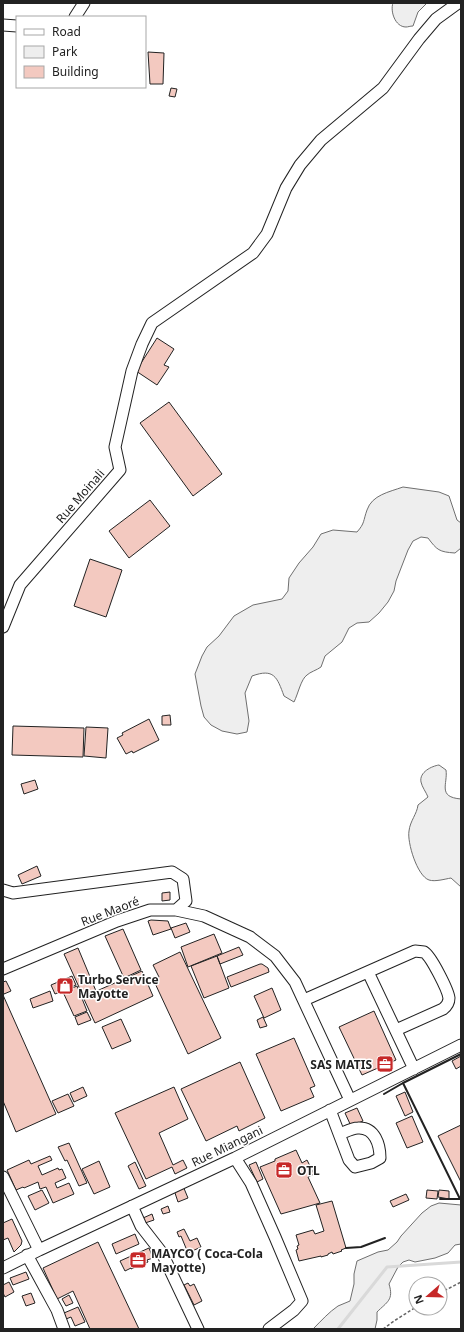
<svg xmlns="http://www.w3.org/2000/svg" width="464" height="1332" viewBox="0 0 464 1332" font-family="'Noto Sans',sans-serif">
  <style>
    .green { fill: #eee; stroke: #6f6f6f }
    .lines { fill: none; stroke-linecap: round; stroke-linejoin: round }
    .stream { stroke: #d9d9d9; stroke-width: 3 }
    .building { fill: #f3c9c0; stroke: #222 }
    .minor-casing { stroke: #222; stroke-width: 13 }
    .path { stroke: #646464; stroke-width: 1.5; stroke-dasharray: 3 2; stroke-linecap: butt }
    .minor { stroke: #fff; stroke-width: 11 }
    .wall { stroke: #222; stroke-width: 2 }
    .labels { text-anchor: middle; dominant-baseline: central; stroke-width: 3; stroke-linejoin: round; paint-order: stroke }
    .street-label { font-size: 12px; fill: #222; stroke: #fff }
    .poi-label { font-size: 12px; font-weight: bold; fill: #222; stroke: #fff; text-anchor: start }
  </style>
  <rect width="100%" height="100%" fill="#fff"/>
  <path class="green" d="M393,3h34l-9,9 -5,14c-3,0 -5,1 -7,1 -11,0 -16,-16 -13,-24z
    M403,487l36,5 10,4 8,24 4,3v25l-6,5c-16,-1 -18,-3 -27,-15l-7,-1 -8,4 -5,9 -12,31 -2,10 -6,11 -9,11 -10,9 -12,1 -8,5 -7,14 -17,14 -4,11c-4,3 -11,5 -14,8 -6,4 -9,19 -13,27l-10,-6c-7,-19 -10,-28 -32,-20l-7,17 4,28 -2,11 -10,2 -15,-3 -11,-6 -7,-8 -3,-11 -6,-32 7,-18 5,-9 12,-11 15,-20 19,-11 29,-6 6,-8 1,-13 10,-15 14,-16 8,-13 12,-4 24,2c8,-9 6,-11 10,-22 5,-15 22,-18 36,-23z
    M439,765l7,5c2,14 -9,27 15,29v88l-10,-9c-6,1 -16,4 -22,2 -12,-4 -22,-38 -20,-49 1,-10 8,-17 9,-26l10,-8c-2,-5 -6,-10 -7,-15 -2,-10 11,-16 18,-17z
    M439,1203l22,2v39l-6,1 -7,8 -13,5 -20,4 -6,-2 -6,2 -5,5 -9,17c5,16 -2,18 -12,28v8l-2,9h-62c8,-8 16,-17 25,-23 4,-2 8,-3 12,-5l4,-17v-10l3,-13 21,-9 10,-2 9,-8 4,-6 21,-23 9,-7z"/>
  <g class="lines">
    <path class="stream" d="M338,1329l49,-62 74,-5"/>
  </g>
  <path class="building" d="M148,52l16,1 -1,31h-13z
    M171,88l6,1 -2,8 -6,-1z
    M157,338l17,11 -10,16 5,2 -12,18 -21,-14z
    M169,402l53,72 -29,22 -53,-73z
    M150,500l20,26 -41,32 -20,-27z
    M90,559l32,11 -16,47 -32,-11z
    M170,715l1,10h-9v-9z
    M149,719l10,21 -26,13 -1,-2 -6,3 -9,-16 6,-3 -1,-2z
    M13,726l71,2 -1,29 -71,-2z
    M86,727l22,1 -2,30 -22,-2z
    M35,780l3,9 -14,5 -3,-10z
    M37,866l4,10 -19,8 -4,-9z
    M170,892v8l-8,1v-8z
    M151,920l17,1 3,8 -18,6 -5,-14z
    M186,923l4,9 -15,6 -4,-10z
    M123,929l18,41 -17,8 -19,-42z
    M214,934l8,19 -34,14 -7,-20z
    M239,947l4,8 -23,9 -3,-8z
    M78,948l18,43 -13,5 -19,-42z
    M180,952l41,86 -33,16 -35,-75 6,-2 -6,-12z
    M217,956l12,32 -25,10 -13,-32z
    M260,964h2l6,4 1,4 -38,15 -4,-10z
    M142,971l11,25 -58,27 -12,-26z
    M72,976l4,9 -21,9 -4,-9z
    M6,981l5,10 -7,3 -1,-3v-9z
    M77,986l10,25 -13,5 -11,-24z
    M272,988l9,22 -17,8 -10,-22z
    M50,991l3,10 -20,7 -3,-9z
    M3,995l53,119 -40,18 -13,-31z
    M374,1011l22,49 -34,15 -23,-48z
    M87,1012l4,8 -13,5 -3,-8z
    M263,1017l4,9 -7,2 -3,-8z
    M121,1019l10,22 -19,8 -10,-22z
    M294,1038l21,48 -5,2 4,9 -33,14 -25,-57z
    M461,1056v10l-5,3 -4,-8z
    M240,1062l25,56 -26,13 -2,-5 -31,15 -25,-52z
    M83,1087l4,9 -13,6 -4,-9z
    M174,1087l14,32 -29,14 14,32 10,-5 4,8 -12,6 -3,-7 -26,12 -31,-66z
    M405,1092l8,20 -8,4 -9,-20z
    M68,1094l6,12 -16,7 -6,-12z
    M357,1108l6,13 -12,5 -6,-13z
    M412,1116l11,26 -16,6 -11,-25z
    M461,1125v57l-23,-46z
    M69,1143l18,40 -8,3 -12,-26 -2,1 -7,-14z
    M296,1150l6,13 5,-3 7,14 -6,3 12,26 -39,11 -21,-47 15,-6v-2z
    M50,1156l2,4 -14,6 4,9 16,-7 1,2 3,-1 4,9 -11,5 2,5 12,-5 5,11 -21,9 -7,-16 -6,2 -2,-7 -14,6 -1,-1 -7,3 -9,-20 22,-10 2,4z
    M99,1161l11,26 -16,7 -12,-25z
    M135,1162l11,24 -7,3 -11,-23z
    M256,1162l7,17 -6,3 -8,-17z
    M183,1186l5,12 -10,4 -4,-12z
    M42,1190l7,13 -14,7 -7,-14z
    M427,1190l11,1 -1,8 -11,-1z
    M439,1190l10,1v8l-11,-2z
    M406,1194l3,6 -16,7 -3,-6z
    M332,1201l14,47 -5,2 1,1 -9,3 -1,-2 -4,2v1l-7,2v-1l-22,5 -3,-11 2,-1 -1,-3 2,-1 -3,-10 17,-5 2,4 9,-3 -8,-26z
    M168,1206l2,6 -7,2 -2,-5z
    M152,1214l2,6 -9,3 -2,-5z
    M12,1219l10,22 -1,4 -7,7 -6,-14 -5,2v-17z
    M184,1229l6,12 7,-3 4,9 -13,6 -7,-17 -2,1 -2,-5z
    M135,1234l4,10 -23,10 -4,-10z
    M98,1242l41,87h-49l-17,-38 -16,8 -14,-31z
    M149,1248l4,10 -6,2 1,2 -17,7v-1l-6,3 -5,-10z
    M26,1272l3,7 -16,6 -3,-7z
    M9,1282l5,10 -9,5 -2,-4v-8z
    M188,1283l2,3 4,-2 8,17 -8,4 -10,-20z
    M31,1293l4,10 -9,3 -4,-10z
    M69,1295l4,8 -7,3 -4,-7z
    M78,1307l7,15 -10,4 -4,-9 -5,2 -2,-6z"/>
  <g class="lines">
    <g class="minor-casing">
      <path id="minor" d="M75,17l9,-14
        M3,25l14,1
        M3,627l17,-42 100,-115 -5,-23 17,-76 10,-27 10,-21 101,-70 14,-19 19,-46 14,-23 21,-25 62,-52 36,-49 17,-20 22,-16
        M3,890l10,3 159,-21 11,7 3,22 -10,9
        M3,969l114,-48 33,-11h26l28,6 46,21 25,19 20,26 55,118
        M368,972l46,97
        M304,1000l111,-49 9,1c7,4 24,38 25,46 0,5 -2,8 -6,11l-47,21
        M330,1110l19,50 6,7 16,-4 9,-5c0,-13 -5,-31 -22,-30 -6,0 -13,4 -18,6
        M235,1158l16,25 24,54 27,64 -8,9 -25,19
        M3,1177l36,73
        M132,1206l9,20 21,27 36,76
        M27,1255l30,55 7,19
        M3,1268l36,-18 196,-92 226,-113"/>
    </g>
    <path class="path" d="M440,1293l21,-11
      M383,1329l11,-8 22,-14"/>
    <use href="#minor" class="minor"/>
    <path class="wall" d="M403,1083l58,-29
      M384,1094l19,-11 57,116h-20
      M346,1248l15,-1 24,-9"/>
  </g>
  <defs>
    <g id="shop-square" transform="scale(0.9)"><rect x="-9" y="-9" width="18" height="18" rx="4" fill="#c62828" stroke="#fff"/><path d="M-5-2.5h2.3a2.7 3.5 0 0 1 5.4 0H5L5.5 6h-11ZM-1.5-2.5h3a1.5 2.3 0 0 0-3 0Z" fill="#fff"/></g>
    <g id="office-square" transform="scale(0.9)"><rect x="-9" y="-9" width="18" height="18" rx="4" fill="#c62828" stroke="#fff"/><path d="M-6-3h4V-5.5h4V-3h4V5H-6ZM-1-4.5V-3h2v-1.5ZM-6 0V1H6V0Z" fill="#fff"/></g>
  </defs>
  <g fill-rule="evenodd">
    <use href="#shop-square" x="65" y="986"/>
    <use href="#office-square" x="385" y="1064"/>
    <use href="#office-square" x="284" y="1170"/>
    <use href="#office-square" x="138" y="1260"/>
  </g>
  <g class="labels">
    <g class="street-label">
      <text transform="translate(80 496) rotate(-49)">Rue Moinali</text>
      <text transform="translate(110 911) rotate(-21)">Rue Maoré</text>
      <text transform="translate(227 1146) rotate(-26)">Rue Miangani</text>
    </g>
    <g class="poi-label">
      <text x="78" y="979">Turbo Service<tspan x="78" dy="14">Mayotte</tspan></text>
      <text x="372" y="1064" text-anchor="end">SAS MATIS</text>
      <text x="297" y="1170">OTL</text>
      <text x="151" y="1253">MAYCO ( Coca-Cola<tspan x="151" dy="14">Mayotte)</tspan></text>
    </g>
  </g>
  <rect width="464" height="1332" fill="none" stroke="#222222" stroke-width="8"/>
  <rect x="16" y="16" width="130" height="72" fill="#ffffff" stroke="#a7a7a7"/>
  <rect x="24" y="29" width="20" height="6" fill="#ffffff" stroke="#a7a7a7"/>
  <text x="52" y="36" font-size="12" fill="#222222">Road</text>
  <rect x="24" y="46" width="20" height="12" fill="#eeeeee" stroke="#a7a7a7"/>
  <text x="52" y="56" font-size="12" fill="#222222">Park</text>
  <rect x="24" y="66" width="20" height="12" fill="#f3c9c0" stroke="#a7a7a7"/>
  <text x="52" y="76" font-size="12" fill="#222222">Building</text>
  <g transform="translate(428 1296) rotate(250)"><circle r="19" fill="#ffffff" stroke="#a7a7a7"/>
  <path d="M0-3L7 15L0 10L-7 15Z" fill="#c62828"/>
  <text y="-6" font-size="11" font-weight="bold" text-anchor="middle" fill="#222222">N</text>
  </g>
</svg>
